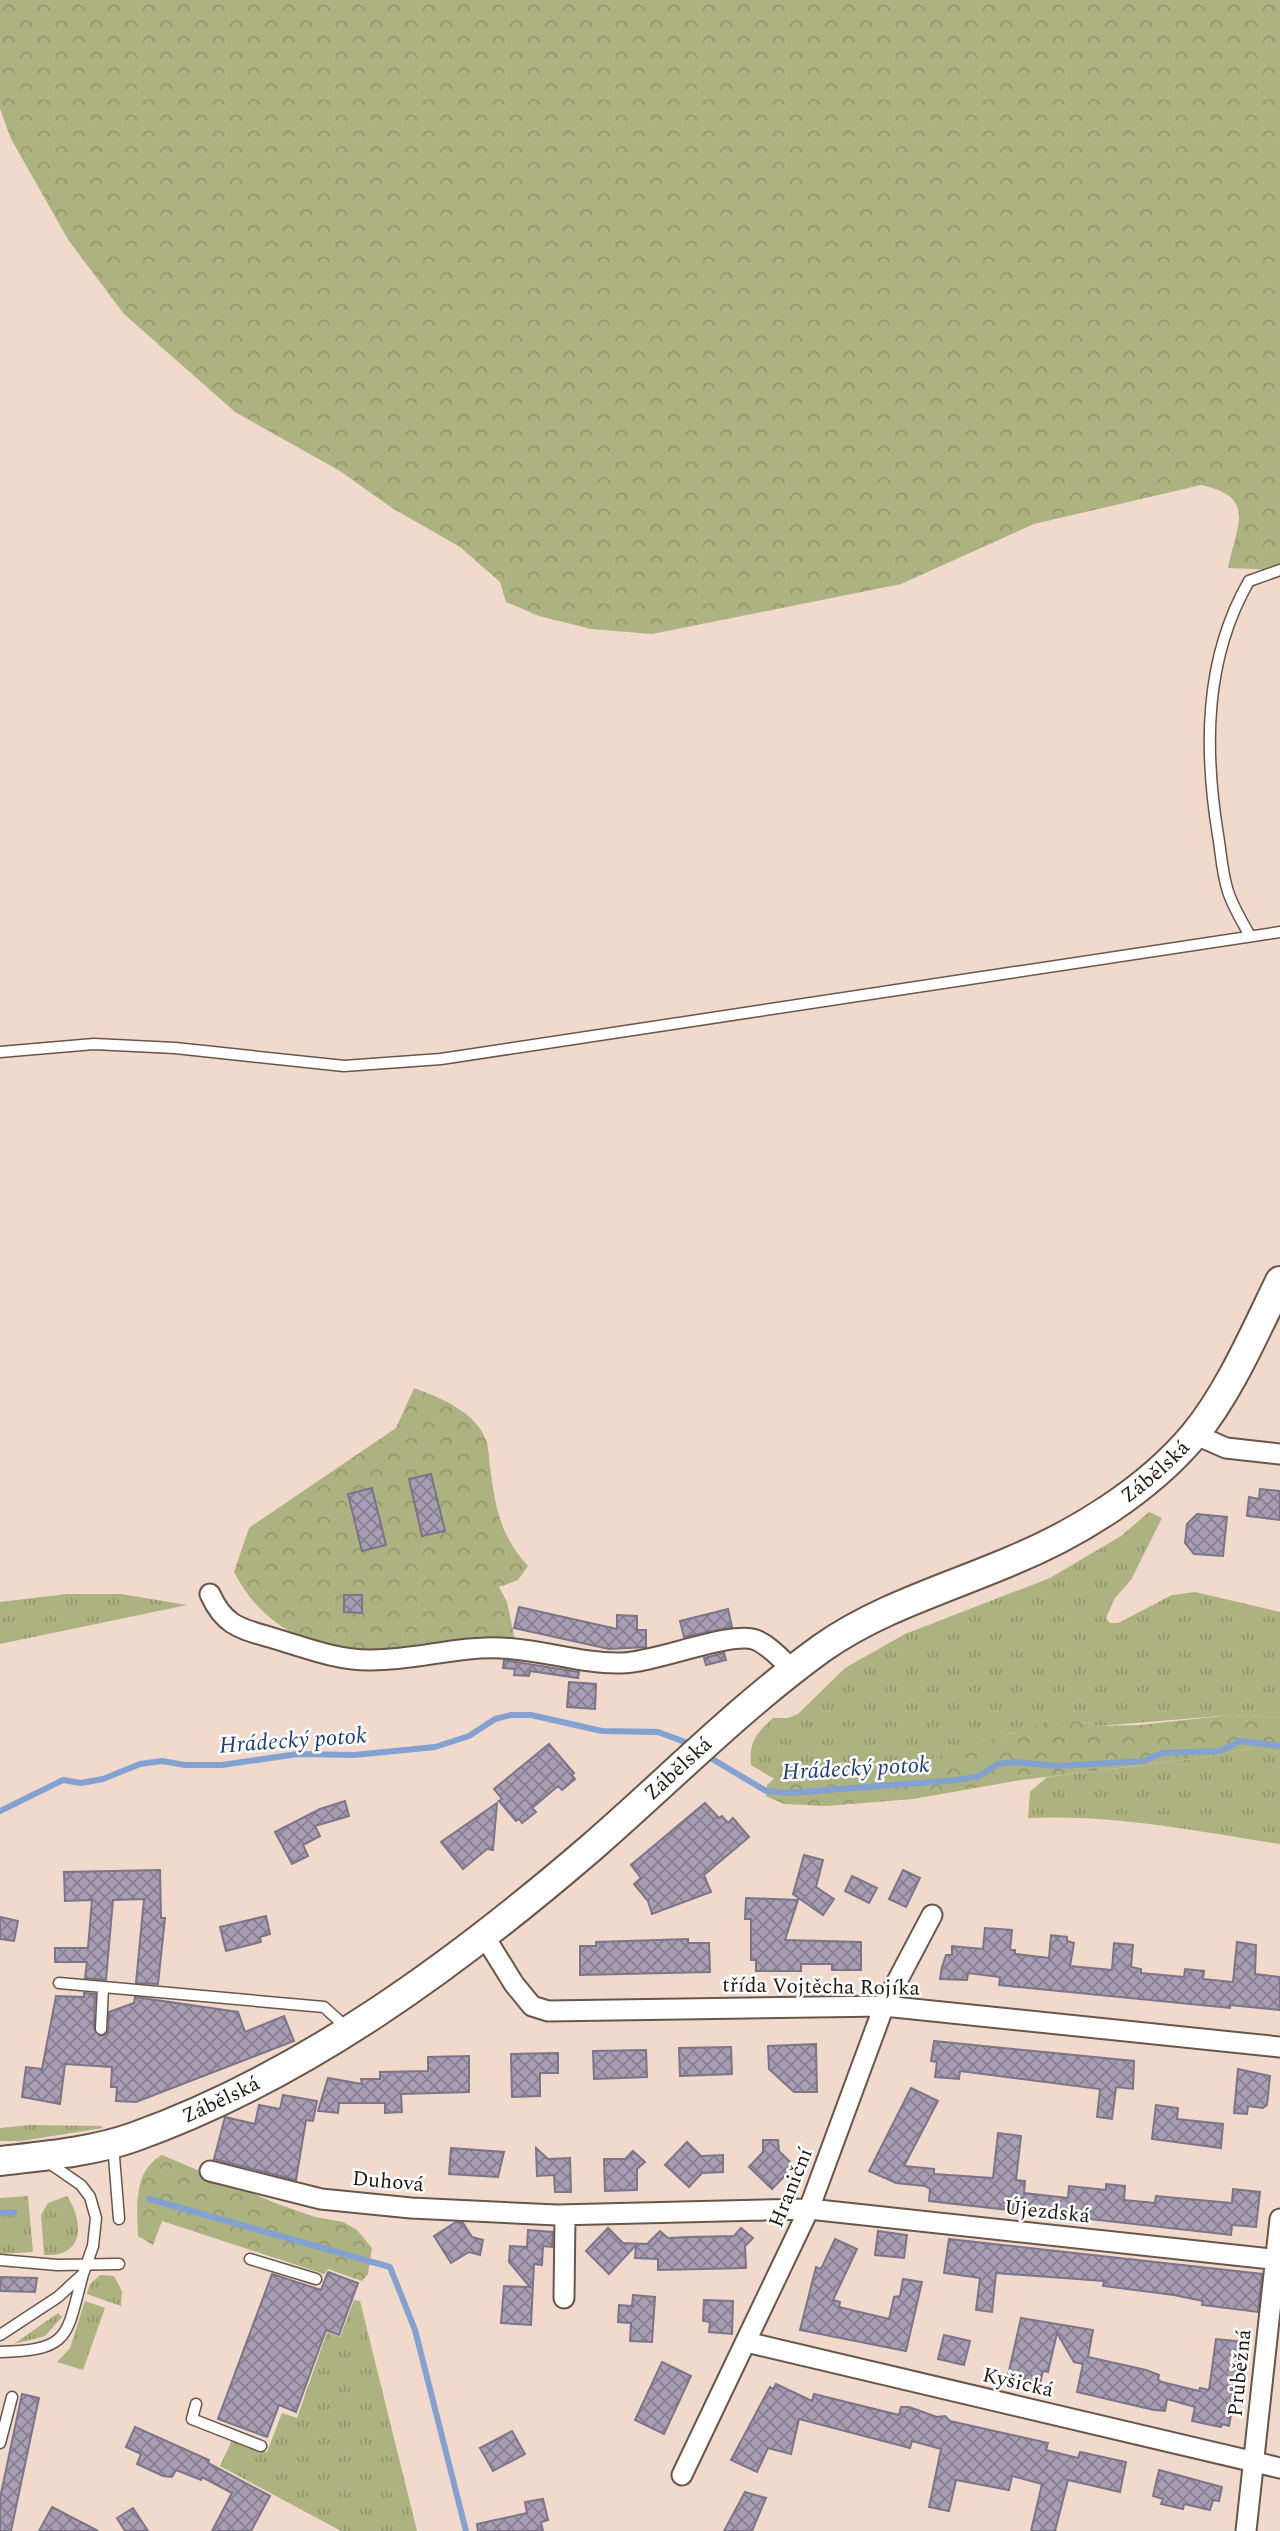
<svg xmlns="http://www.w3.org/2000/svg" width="1280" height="2531" viewBox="0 0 1280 2531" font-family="Spectral,serif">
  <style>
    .grass { fill: url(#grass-tufts) }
    .forest { fill: url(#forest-crowns) }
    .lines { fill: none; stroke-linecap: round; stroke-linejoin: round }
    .stream { stroke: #83a1d1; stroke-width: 6 }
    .building { fill: url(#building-cross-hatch); stroke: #7c7488; stroke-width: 2 }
    .service-casing { stroke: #69564a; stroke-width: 13 }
    .minor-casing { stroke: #69564a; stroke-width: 23 }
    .secondary-casing { stroke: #69564a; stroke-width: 32 }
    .service { stroke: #fff; stroke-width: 10 }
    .minor { stroke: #fff; stroke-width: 19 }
    .secondary { stroke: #fff; stroke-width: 28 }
    .labels { text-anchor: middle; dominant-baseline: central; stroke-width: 5; stroke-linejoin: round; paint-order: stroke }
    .street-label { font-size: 21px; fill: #1e1612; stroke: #fff }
    .water-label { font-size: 23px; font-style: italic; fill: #1c3e79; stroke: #fff }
  </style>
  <defs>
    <pattern id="grass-tufts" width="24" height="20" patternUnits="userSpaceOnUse" patternTransform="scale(1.75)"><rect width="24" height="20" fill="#adb281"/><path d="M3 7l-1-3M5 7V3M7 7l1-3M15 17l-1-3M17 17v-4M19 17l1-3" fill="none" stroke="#94986e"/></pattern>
    <pattern id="forest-crowns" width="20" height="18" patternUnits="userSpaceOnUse" patternTransform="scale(1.75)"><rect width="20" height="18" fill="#adb281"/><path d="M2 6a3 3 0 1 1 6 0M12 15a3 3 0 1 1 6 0" fill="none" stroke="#94986e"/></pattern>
    <pattern id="building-cross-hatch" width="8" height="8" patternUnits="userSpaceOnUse" patternTransform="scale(1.75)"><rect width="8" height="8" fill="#a79eb3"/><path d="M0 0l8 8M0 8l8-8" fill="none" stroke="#878090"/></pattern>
  </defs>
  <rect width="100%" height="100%" fill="#f1dacc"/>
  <path class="grass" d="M1149,1512l13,6 -31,62 -16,18 -9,20 4,5h8l54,-28 23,-3 85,20v106l-49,-3 -131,11 -27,-6 -61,13 -55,20 -61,15 -32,-7 -26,2 -47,21 -10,-1 -30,-18c-2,-24 5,-31 22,-47h15l10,-4 47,-46 60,-34 145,-56 71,-42z
    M67,1594h54l66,11 -187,39v-42z
    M1252,1748l28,5v91c-83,-13 -168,-30 -252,-26l2,-26 17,-15 146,-18z
    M30,2125l71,1 2,2 -82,13h-21v-13z
    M28,2196l5,56 -33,2v-56z
    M67,2196c17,26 18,61 -23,59l-3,-40 7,-12z
    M100,2275l14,1 8,15 -1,15 -34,-12 3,-10z
    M354,2300l6,1 57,230h-76l-121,-65 12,-26 35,12 15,-39 15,5 30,-86 13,5z
    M85,2301l20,7 -22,62 -26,-8 13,-14z
    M58,2313l4,4 -17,19 -31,8z"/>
  <path class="forest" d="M0,0h1280v570l-52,-2c9,-44 29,-71 -27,-83l-167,39 -133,60 -249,50 -61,-5 -52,-13 -33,-14 -6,-20 -40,-35 -68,-39 -52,-37 -105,-59 -111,-98 -55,-73 -58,-102 -11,-30z
    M414,1388c25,9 62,24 72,52 3,8 3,19 4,27 5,39 10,69 38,99l-10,14 -19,7 8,15 8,38c-101,9 -224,42 -281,-68l15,-44 147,-100z
    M1231,1715l49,3v35l-28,-5 -59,11 -172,21 -108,19 -87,7 -42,-2 -18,-8 1,-11 8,-7 16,6 59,-23 46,7 15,-3 137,-43 25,-2 27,6 39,-1z
    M162,2155l113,48 40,14 28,5 14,8 15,18 -4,26 -6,7 -34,-12 -4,5 -162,-53 -9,24 -15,-9c-1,-29 -5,-65 24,-81z"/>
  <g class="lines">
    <path class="stream" d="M704,1754l62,37 23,2 168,-13 22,-4 19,-12 17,-2 42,4 87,-5 18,-8 58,-2 20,-10 40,5
      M0,1811l63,-31 18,3 22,-4 37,-15 22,-3 23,4h37l76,-11 56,1 81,-8 34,-11 26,-17 16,-4h20l71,16 56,1 35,13
      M149,2199l241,68 25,63 51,201
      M0,2213l14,-1"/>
  </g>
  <path class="building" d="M431,1474l14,57 -23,5 -13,-57z
    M372,1488l14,57 -24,6 -14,-57z
    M1260,1489l20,2v29l-33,-4 2,-19 10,2z
    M1197,1514l30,3 -4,39 -29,-2 -9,-11 2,-19z
    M344,1595h18v18l-18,-1z
    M519,1607l98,22v-14l20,1v14h9v17l-37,2 -95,-21z
    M728,1609l4,18 -48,10 -4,-16z
    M724,1653l2,7 -20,5 -2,-7z
    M504,1660l75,12 -1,6 -48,-7 -1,5 -15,-1 1,-6 -12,-1z
    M569,1682l27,2 -1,25 -28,-2z
    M549,1744l25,29 -2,2 3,4 -13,11 -4,-4 -26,22 4,4 -14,11 -3,-4 -3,2 -17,-20 3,-2 -8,-10z
    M345,1801l4,15 -34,10 5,10 -17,9 5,11 -16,8 -17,-32 45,-23z
    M497,1803l-4,47 -6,-1 -24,20 -22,-27z
    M705,1803l14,15 3,-2 6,7 5,-5 16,19 -45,38 7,17 -59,22 -4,-13 -14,-17 7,-6 -10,-13z
    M804,1855l19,5 -7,27 18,12 -11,16 -30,-21z
    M160,1870l1,48h4l-7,66 -22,-1 8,-84 -31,1 -7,80 -21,-2 2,-16h-32v-14h33l4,-48 -27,1 -1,-29z
    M903,1870l17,8 -14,29 -17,-8z
    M852,1876l25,12 -8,15 -24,-12z
    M746,1898l52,2 -13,40 76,2v28h-29v-6h-31v7h-45v-11h-5v-41h-6z
    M266,1916l4,18 -10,3 1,5 -35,9 -6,-24z
    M0,1917l18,4 -4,20 -14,-2z
    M985,1928l27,2 -2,20h5v4l34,4 2,-23 16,2v4l7,2 -4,23 42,4 2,-27 19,2 -2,22 10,2v4l43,4 1,-8 19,2 -1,8 30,3 4,-40 19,3 -1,29 25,3v33l-50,-5v3l-231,-23 1,-8 -32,-4 -1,7 -27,-1 2,-12 4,-12h6v-9l31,3z
    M688,1939v4h21l1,29 -130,3v-29h16v-4z
    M84,1993l11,1 -1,35 6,7 8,-4 1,-20 25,-9 1,-6 103,15 7,20 39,-16 10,25 -158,61 -20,-1 1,-14h-6l1,-20 -47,-3 -5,40 -38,-7 4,-30 16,2 14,-73 28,1z
    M934,2041l200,20 -1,28 -17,-2 -4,32 -15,-2 3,-28 -140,-18 -1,8 -24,-2 2,-15 -6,-1z
    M816,2044l1,48h-23l-25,-23 -1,-23z
    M731,2047l1,27 -52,2 -1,-28z
    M646,2050l1,27 -53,2 -1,-28z
    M558,2053v20h-18v23l-28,1 -1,-43z
    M469,2056v36l-68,2 1,18 -17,1v-10h-46l-1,10 -20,-2 10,-33 34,6 -1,-5h19v-7l48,-1v-14z
    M1238,2069l32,7 -3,29 -4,3 -15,-2 -1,8 -13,-1z
    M911,2088l27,13 -34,65 30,3v5l59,4 5,-45 23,3 -5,44 9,1 -1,12 44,5 1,-12 37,4v-6l19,2 -1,14 31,3 1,-7 76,7 1,-14 27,3 -4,35 -24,-2 -1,10 -302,-34 1,-12 -5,-3 -29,-3 -27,-12z
    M283,2095l34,6 -4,20 -7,-1 -10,60 -82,-21 11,-42 30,7 4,-19 21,4z
    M1156,2105l22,3 -1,11 46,5 -2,24 -69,-9z
    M763,2140h15l1,11 15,15 -22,23 -23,-22 14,-15z
    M687,2142l14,14 22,-1v17l-21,1 -13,14 -24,-22z
    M451,2148l53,4 -6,25 -49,-3z
    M536,2148l12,11 22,-1 1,34h-16l-1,-17 -17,1z
    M633,2151l12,11 -8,7v21l-32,1 -1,-32h21z
    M456,2222l7,1 9,14 11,3 -3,15 -11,-3 -18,11 -17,-27z
    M608,2228l15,15 24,1 13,-13 8,7 21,-1 45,-1 7,-8 12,10 -8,8 1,22 -88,2v-11l-23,-1 1,-13 -27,29 -23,-23z
    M528,2230l25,2 -1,15 -9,-1 -1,19 -8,-1 -3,61 -30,-2 3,-37 26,1 -21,-25 1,-16 17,1z
    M878,2231l29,4 -3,23 -29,-3z
    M835,2239l22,10 -24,51 7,2 -1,5 50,12 5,-22 6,-1 3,-17 19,3 -16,69 -106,-21 16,-63 5,2z
    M949,2239l313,35 -4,38 -56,-7 1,-4 -29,-6 -71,-9 1,-5 -108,-8 -4,39 -16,-2 4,-32 -36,-5z
    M328,2272l30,11 -19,52 -13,-5 -30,82 -17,-7 -12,32 -49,-18 54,-145 49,16z
    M0,2277l37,1 -2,14 -35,-1z
    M633,2295l22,2 -3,45 -22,-1 1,-18 -13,-1 1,-17 13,1z
    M704,2300l29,1 -1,33 -23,-2 1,-10 -7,-1z
    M1021,2318l72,12 -5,27 58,13 13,5 -1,5 4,2 37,9 1,-3 9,2 7,-51 28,3 -15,84 -7,-2 -1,3 -29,-6 3,-14 -28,-8 -2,12 -11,-1 -77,-18 6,-28 -9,-2 -17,-29 -9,39 -5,-1 -3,12 -32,-8z
    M944,2335l26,6 -6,24 -26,-6z
    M662,2362l29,14 -27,58 -29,-14z
    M776,2384l36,17 2,-7 85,21 2,-8h8l28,10 8,-1 5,5 98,22 -2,7 32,8 2,-6 46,10 -6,30 -52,-12 -13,51h-24l11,-47 -30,-8 -3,14 -53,-10 -7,31 -20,-4 12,-58 -29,-8 -2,7 -111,-29 -8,35 -23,-6 -11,24 -26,-12 39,-73 3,2z
    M22,2394l17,4 -28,133h-11v-33z
    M135,2427l74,33 -1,3 62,33 -19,35h-39l20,-38 -30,-16 -1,3 -25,-10 -4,7 -9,-1 -26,-12 4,-10 -15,-7z
    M512,2431l13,23 -32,17 -13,-23z
    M1159,2470l63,17 -3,14 -6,-1 -3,10 -26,-6 -1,5 -22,-5 2,-5 -10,-3z
    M745,2492l21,6 -14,33h-28z
    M543,2499l5,21 -7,2 2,9h-65l-1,-7 50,-11 -2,-11z
    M52,2507l46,24h-59z
    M133,2508l15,23h-23l-8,-13z"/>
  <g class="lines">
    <g class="service-casing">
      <path id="service" d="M1250,936c-8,-15 -19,-32 -23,-48 -5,-17 -6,-35 -9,-53 -14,-86 -14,-176 31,-254l31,-11
        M0,1052l94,-8 81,4 169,18 97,-7 839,-127
        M59,1983l265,24 23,21
        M101,2029l2,-42
        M113,2144l6,75
        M250,2259l66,20
        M0,2260l57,5 62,-1
        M0,2335l58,-38 25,-23 10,-28 3,-28 -6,-21 -9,-12 -32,-22
        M0,2352c71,-2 66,-15 83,-78
        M196,2404l-4,15 69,27
        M0,2443l12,-46"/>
    </g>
    <g class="minor-casing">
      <path id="minor" d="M1194,1434l32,14 54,6
        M210,1594c15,34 33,35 66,45 30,9 61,21 93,21 44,1 87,-14 132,-12 40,1 80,16 120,15 34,0 111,-33 135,-23 14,6 26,20 37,30
        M483,1934l31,50 18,22 16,5 336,-5 396,41
        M210,2171l111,28 90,9 146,7 252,-6 471,51
        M564,2298l1,-83
        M746,2342l534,126
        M682,2475l127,-266 75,-203 48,-91
        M1246,2531l34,-312"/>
    </g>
    <g class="secondary-casing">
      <g id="secondary">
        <path id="s1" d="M0,2161c44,-5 92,-9 134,-24 170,-61 322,-173 458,-290 76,-66 148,-140 230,-199 57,-40 126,-60 189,-87 66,-27 137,-71 183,-126 35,-42 62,-105 86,-154"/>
      </g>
    </g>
    <use href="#service" class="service"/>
    <use href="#minor" class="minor"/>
    <use href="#secondary" class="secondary"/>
  </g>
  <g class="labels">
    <g class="street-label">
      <text stroke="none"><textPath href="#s1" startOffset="1365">Zábělská</textPath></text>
      <text stroke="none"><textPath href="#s1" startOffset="798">Zábělská</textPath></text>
      <text transform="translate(821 1987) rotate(1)">třída Vojtěcha Rojíka</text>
      <text stroke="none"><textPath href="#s1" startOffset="231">Zábělská</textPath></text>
      <text transform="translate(388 2182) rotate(5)">Duhová</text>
      <text transform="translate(791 2188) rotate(-68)">Hraniční</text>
      <text transform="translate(1047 2212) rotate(6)">Újezdská</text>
      <text transform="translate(1240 2373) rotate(-84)">Průběžná</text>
      <text transform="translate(1018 2383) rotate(13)">Kyšická</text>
    </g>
    <g class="water-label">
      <text transform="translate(293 1741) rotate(-4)">Hrádecký potok</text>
      <text transform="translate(856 1769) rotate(-3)">Hrádecký potok</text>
    </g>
  </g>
</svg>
